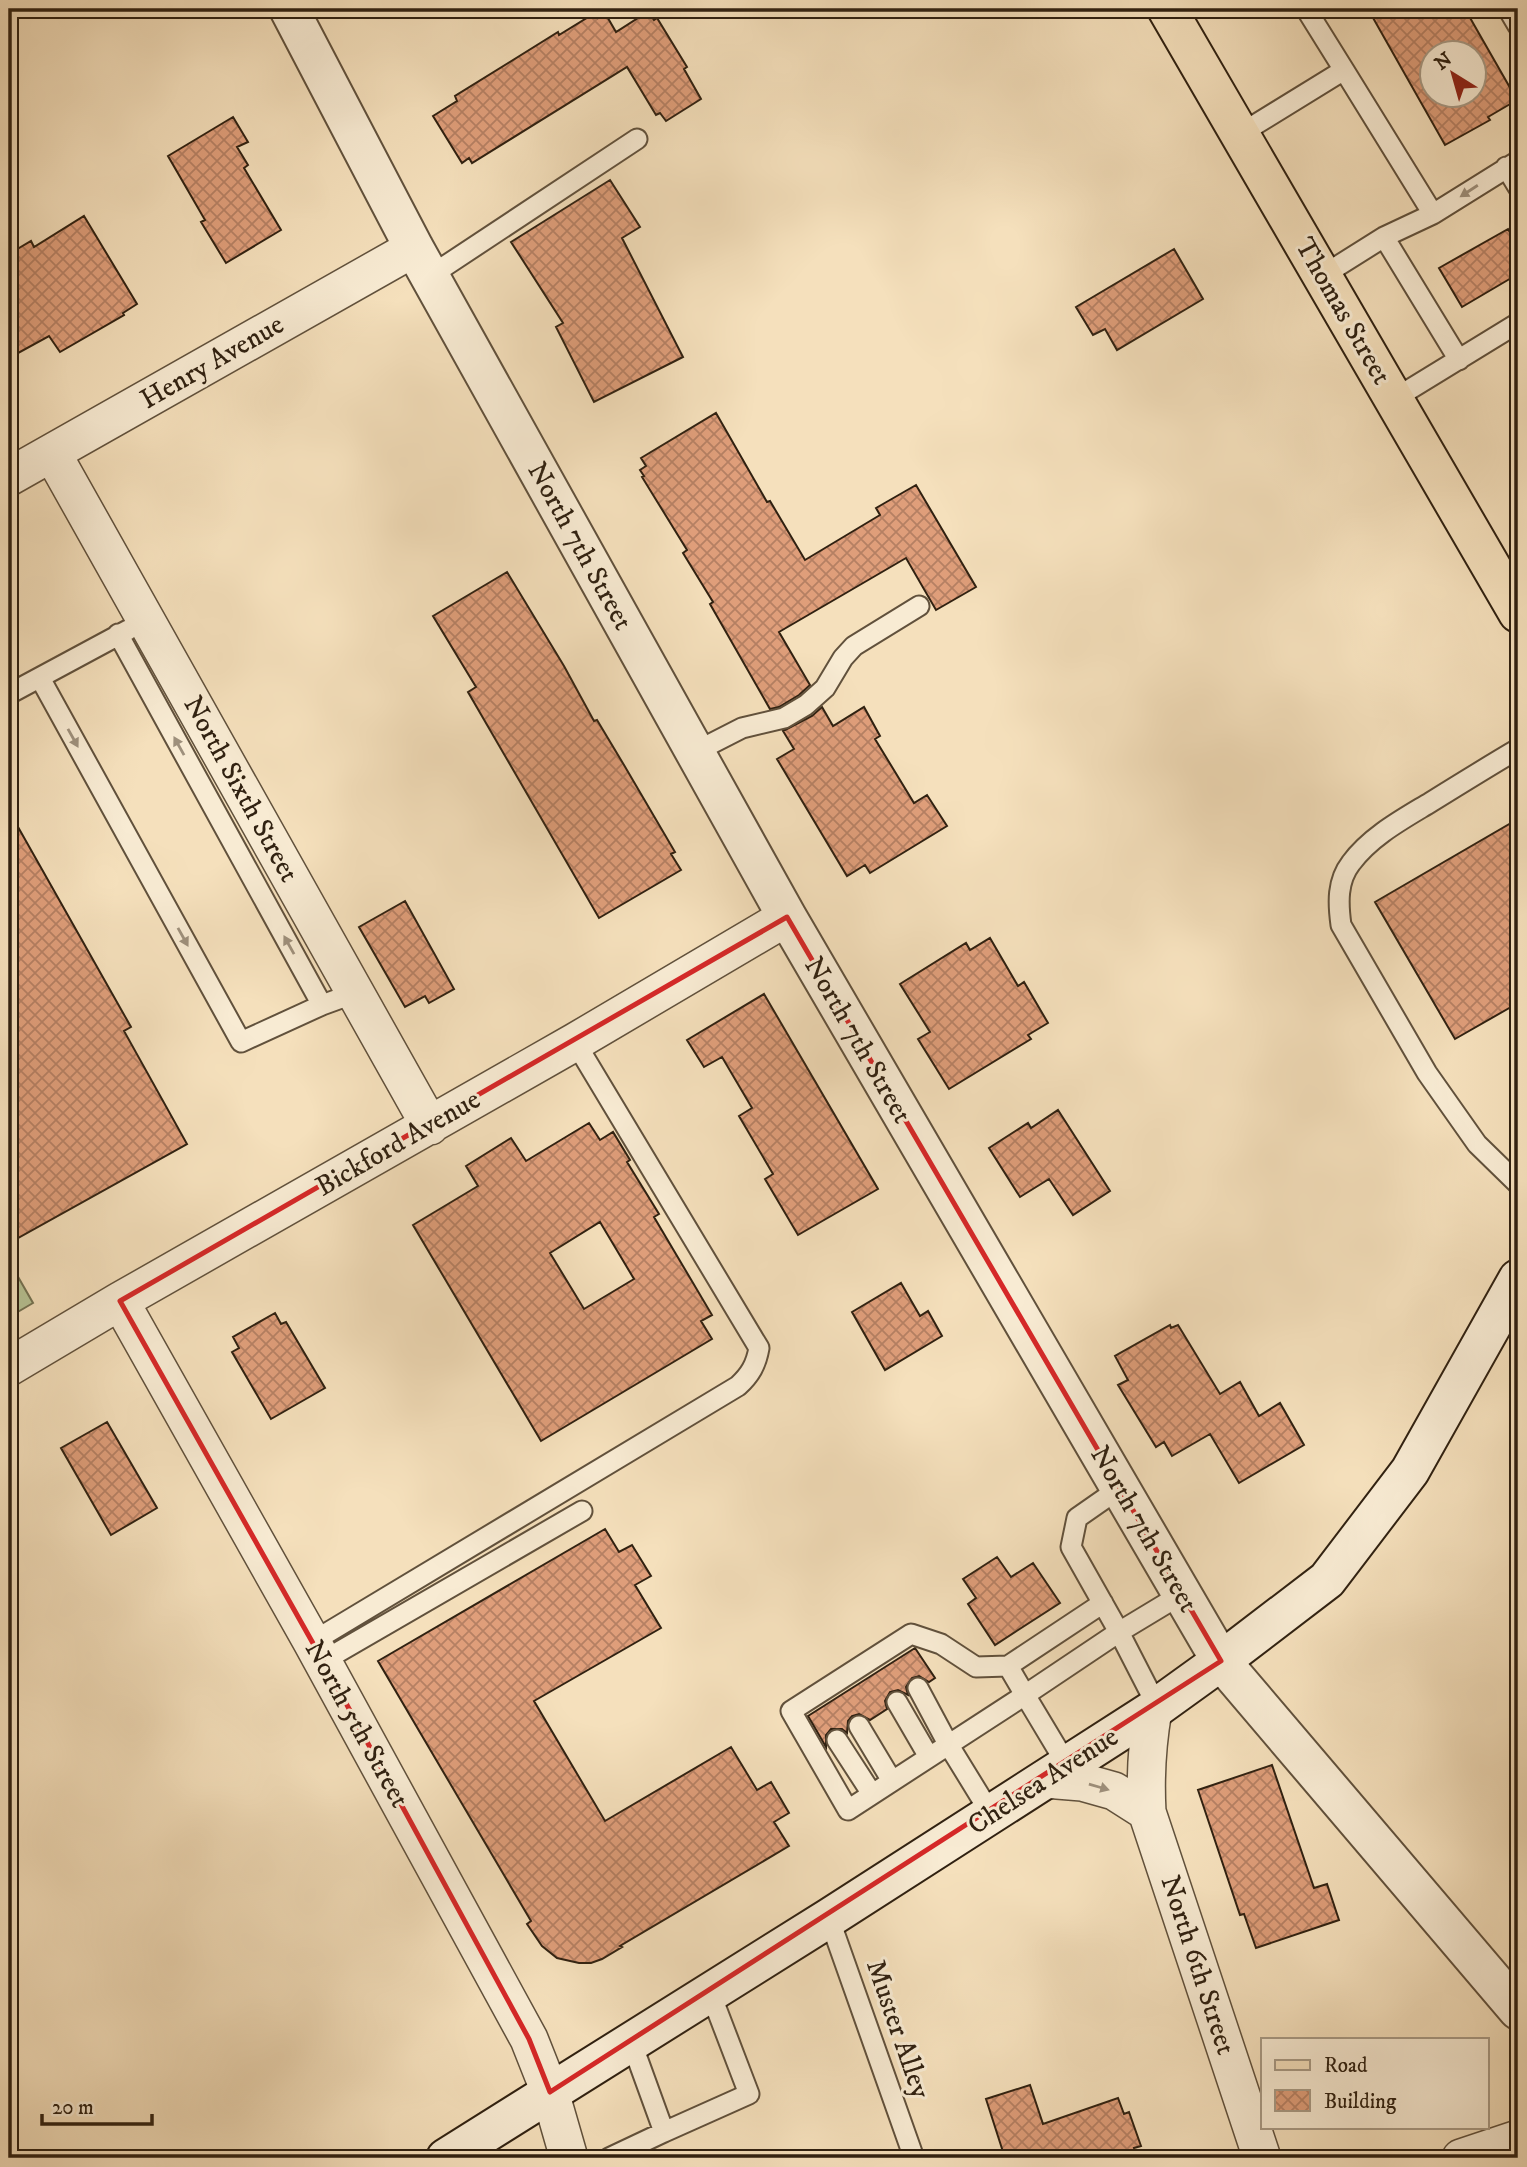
<svg xmlns="http://www.w3.org/2000/svg" width="1527" height="2167" viewBox="0 0 1527 2167" font-family="'IM FELL DW Pica',serif">
  <style>
    .park { fill: url(#park-tufts); stroke: #747252; stroke-width: 2 }
    .building { fill: url(#building-cross-hatch); stroke: #302111; stroke-width: 2; fill-rule: evenodd }
    .lines { fill: none; stroke-linecap: round; stroke-linejoin: round }
    .service-casing { stroke: #61513c; stroke-width: 23 }
    .minor-casing { stroke: #61513c; stroke-width: 40 }
    .tertiary-casing { stroke: #61513c; stroke-width: 42 }
    .secondary-casing { stroke: #302111; stroke-width: 42 }
    .primary-casing { stroke: #302111; stroke-width: 42 }
    .service { stroke: #f8ebd3; stroke-width: 19 }
    .minor { stroke: #f8ebd3; stroke-width: 37 }
    .tertiary { stroke: #f8ebd3; stroke-width: 38 }
    .secondary { stroke: #f8ebd3; stroke-width: 38 }
    .primary { stroke: #f5e0bc; stroke-width: 38 }
    .oneway { fill: #9e907c }
    .marked { fill: none; stroke: #d62828; stroke-width: 5; stroke-linejoin: round }
    .labels { text-anchor: middle; dominant-baseline: central; stroke-width: 6; stroke-linejoin: round; paint-order: stroke }
    .street-label { font-size: 28px; fill: #302111; stroke: #f8ebd3 }
  </style>
  <defs>
    <pattern id="park-tufts" width="24" height="20" patternUnits="userSpaceOnUse" patternTransform="scale(1.75)"><rect width="24" height="20" fill="#b7c394"/><path d="M3 7l-1-3M5 7V3M7 7l1-3M15 17l-1-3M17 17v-4M19 17l1-3" fill="none" stroke="#9ea77f"/></pattern>
    <pattern id="building-cross-hatch" width="8" height="8" patternUnits="userSpaceOnUse" patternTransform="scale(1.75)"><rect width="8" height="8" fill="#df9e7a"/><path d="M0 0l8 8M0 8l8-8" fill="none" stroke="#b58063"/></pattern>
  </defs>
  <rect width="100%" height="100%" fill="#f5e0bc"/>
  <filter id="stains"><feTurbulence type="fractalNoise" baseFrequency=".00286" numOctaves="4"/><feColorMatrix values="0 0 0 0 .2 0 0 0 0 .09 0 0 0 0 .02 0 0 0 .5 -.17"/></filter>
  <radialGradient id="worn" r=".72"><stop offset=".6" stop-color="#630" stop-opacity="0"/><stop offset="1" stop-color="#630" stop-opacity=".3"/></radialGradient>
  <path class="park" d="M9,1261l24,42 -24,14z"/>
  <path class="building" d="M1368,9h97l52,91 -29,17 2,3 -45,25zM1432,52h42v42h-42z
    M649,11l5,9 3,-2 30,49 -3,2 17,30 -35,22 -6,-8 -4,2 -29,-48 -155,96 -3,-5 -7,5 -29,-47 24,-15 -2,-5 103,-64 1,3 36,-22 3,5 7,-5 11,19z
    M233,117l15,25 -11,5 11,18 -4,3 37,62 -55,33 -25,-41 4,-2 -37,-64z
    M610,180l30,47 -18,11 61,119 -89,45 -38,-75 7,-4 -52,-81z
    M84,216l53,88 -14,9 1,2 -64,37 -11,-16 -40,22v-104l22,-13 3,6z
    M1508,229l10,17v28l-56,33 -23,-39z
    M1174,249l29,50 -86,51 -12,-21 -12,6 -17,-28z
    M716,413l51,89 3,-1 35,59 75,-45 -4,-7 40,-23 60,102 -40,23 -30,-52 -127,74 31,53 -11,10 -20,12 -9,2 -60,-105 3,-2 -30,-49 4,-3 -45,-73 2,-1 -4,-6 6,-4 -5,-8z
    M507,572l57,94 30,55 3,-1 27,45 51,87 -4,2 10,16 -82,48 -131,-226 8,-5 -43,-71z
    M822,707l11,19 31,-19 16,29 -5,3 39,64 13,-8 20,31 -77,47 -5,-8 -18,11 -70,-117 17,-10 -11,-18 29,-15z
    M9,811l122,216 -7,4 63,113 -178,99z
    M1518,819v184l-63,36 -80,-137z
    M405,901l49,88 -25,14 -4,-7 -20,11 -46,-80z
    M990,938l28,48 6,-4 24,41 -20,12 3,4 -82,50 -31,-50 12,-7 -30,-48 66,-41 4,7z
    M764,994l114,195 -80,46 -33,-56 8,-5 -34,-58 13,-8 -30,-51 -18,10 -17,-27z
    M1058,1110l52,81 -37,24 -24,-36 -29,18 -31,-49 39,-25 3,5z
    M589,1123l11,17 13,-8 17,28 -3,2 32,52 -5,3 58,98 -11,6 11,18 -171,102 -128,-216 65,-39 -12,-20 45,-28 15,23zM600,1222l34,57 -50,30 -34,-56z
    M901,1283l19,33 8,-5 14,25 -57,34 -33,-58z
    M275,1313l6,11 5,-2 39,66 -54,31 -39,-67 7,-4 -6,-11z
    M1170,1325l1,3 7,-3 42,69 20,-12 19,34 21,-13 24,42 -65,38 -29,-49 -38,22 -8,-14 -8,5 -38,-62 10,-5 -13,-24z
    M107,1422l50,86 -46,27 -50,-87z
    M605,1529l14,23 13,-7 19,31 -16,9 26,43 -127,73 71,120 126,-74 26,43 14,-8 18,31 -15,9 15,24 -169,100 2,1 -20,12 -11,4h-12l-22,-5 -15,-12 -15,-22 4,-3 -153,-260z
    M997,1557l14,20 22,-14 27,40 -65,42 -27,-41 8,-6 -13,-19z
    M915,1648l20,30 -6,4 -10,-6 -7,2 -6,9 2,8 -10,-5 -8,2 -5,9 2,8 -17,11 -11,-6 -7,2 -4,5 -1,12 -5,-4h-11l-5,6v12l-18,-31z
    M1272,1765l42,123 13,-4 12,36 -83,28 -12,-34 -4,1 -42,-125z
    M1030,2085l13,39 75,-26 6,16 5,-2 12,34 -7,2 4,10h-133l-19,-59z"/>
  <g class="lines">
    <g class="service-casing">
      <path id="service" d="M1508,9l10,17
        M1344,70l89,144
        M1240,134l104,-64 -38,-61
        M1506,167l12,20
        M1384,237l75,123
        M430,276l207,-137
        M1322,276l62,-39 49,-23 85,-53
        M1394,399l124,-76
        M118,634l204,371
        M40,678l201,364 81,-37 33,-12
        M9,694l119,-64
        M1518,749c-29,17 -58,35 -87,53 -28,17 -60,34 -80,61 -14,18 -13,40 -10,62l86,148 50,71 41,40
        M695,752l47,-24 42,-10 22,-13 19,-17 18,-30 11,-12 65,-40
        M1120,1488l-43,30 -6,29 48,85 38,74
        M1103,1603l-95,63 17,29 94,-63 63,-38
        M312,1642l426,-256c12,-11 18,-21 21,-38l-184,-306
        M323,1661l259,-150
        M1008,1666l-32,1 -35,-23 -30,-10 -120,77 57,99 177,-115 42,70
        M918,1688l30,56 43,70
        M897,1702l32,55
        M859,1726l33,55
        M837,1740l35,54
        M829,1918l85,240
        M664,2132l85,-38 -39,-102
        M609,2158l55,-26 -33,-91"/>
    </g>
    <g class="minor-casing">
      <path id="minor" d="M52,453l378,673
        M9,477l405,-229
        M120,1301l192,341 217,397 21,53 19,66
        M9,1367l111,-66 455,-259 212,-125
        M1153,1710c-6,34 -8,66 -6,102l115,346
        M1045,1779l37,3 32,9 33,21
        M1461,2158l57,-19"/>
    </g>
    <g class="tertiary-casing">
      <path id="tertiary" d="M289,9l125,239 373,669 434,744 297,349"/>
    </g>
    <g class="secondary-casing">
      <path id="secondary" d="M446,2158l383,-240 324,-208 68,-49 106,-81 83,-109 108,-192"/>
    </g>
    <g class="primary-casing">
      <path id="primary" d="M1167,9l351,604"/>
    </g>
    <use href="#service" class="service"/>
    <use href="#minor" class="minor"/>
    <use href="#tertiary" class="tertiary"/>
    <use href="#secondary" class="secondary"/>
    <use href="#primary" class="primary"/>
  </g>
  <defs><path id="oneway-solid" d="M-6-.8H1V-3.2L6.5 0L1 3.2V.8H-6Z" transform="scale(1.75)"/></defs>
  <g class="oneway">
    <use href="#oneway-solid" transform="translate(1469 191) rotate(147)"/>
    <use href="#oneway-solid" transform="translate(73 738) rotate(61)"/>
    <use href="#oneway-solid" transform="translate(179 746) rotate(-119)"/>
    <use href="#oneway-solid" transform="translate(183 937) rotate(61)"/>
    <use href="#oneway-solid" transform="translate(289 945) rotate(-119)"/>
    <use href="#oneway-solid" transform="translate(1099 1787) rotate(16)"/>
  </g>
  <path class="marked" d="M787,917l434,744 -671,431 -21,-53 -206,-378 -203,-360z"/>
  <g class="labels">
    <g class="street-label">
      <text transform="translate(1343 311) rotate(60)">Thomas Street</text>
      <text transform="translate(212 362) rotate(-30)">Henry Avenue</text>
      <text transform="translate(580 546) rotate(61)">North 7th Street</text>
      <text transform="translate(241 789) rotate(61)">North Sixth Street</text>
      <text transform="translate(858 1040) rotate(60)">North 7th Street</text>
      <text transform="translate(398 1143) rotate(-30)">Bickford Avenue</text>
      <text transform="translate(1144 1529) rotate(60)">North 7th Street</text>
      <text transform="translate(357 1724) rotate(61)">North 5th Street</text>
      <text transform="translate(1043 1781) rotate(-33)">Chelsea Avenue</text>
      <text transform="translate(1198 1965) rotate(72)">North 6th Street</text>
      <text transform="translate(898 2029) rotate(71)">Muster Alley</text>
    </g>
  </g>
  <rect width="1527" height="2167" fill="none" stroke="#f5e0bc" stroke-width="35"/>
  <rect x="10" y="10" width="1506" height="2146" fill="none" stroke="#302111" stroke-width="3.5"/>
  <rect x="18" y="18" width="1492" height="2132" fill="none" stroke="#302111" stroke-width="2"/>
  <rect x="1261" y="2038" width="228" height="91" fill="#f8ebd3" stroke="#a89a85" stroke-width="2"/>
  <rect x="1275" y="2060" width="35" height="10" fill="#f5e0bc" stroke="#a89a85" stroke-width="2"/>
  <text x="1324" y="2072" font-size="21" fill="#302111">Road</text>
  <rect x="1275" y="2090" width="35" height="21" fill="url(#building-cross-hatch)" stroke="#a89a85" stroke-width="2"/>
  <text x="1324" y="2108" font-size="21" fill="#302111">Building</text>
  <g transform="translate(1453 74) rotate(323)"><circle r="33" fill="#f8ebd3" stroke="#a89a85" stroke-width="2"/>
  <path d="M0-5L12 26L0 18L-12 26Z" fill="#8f2418"/>
  <text y="-10" font-size="19" font-weight="bold" text-anchor="middle" fill="#302111">N</text>
  </g>
  <path d="M42 2114v10h110v-10" fill="none" stroke="#302111" stroke-width="3.5"/>
  <text x="52" y="2114" font-size="21" fill="#302111" stroke="#f8ebd3" stroke-width="5" paint-order="stroke">20 m</text>
  <rect width="100%" height="100%" filter="url(#stains)"/>
  <rect width="100%" height="100%" fill="url(#worn)"/>
</svg>
